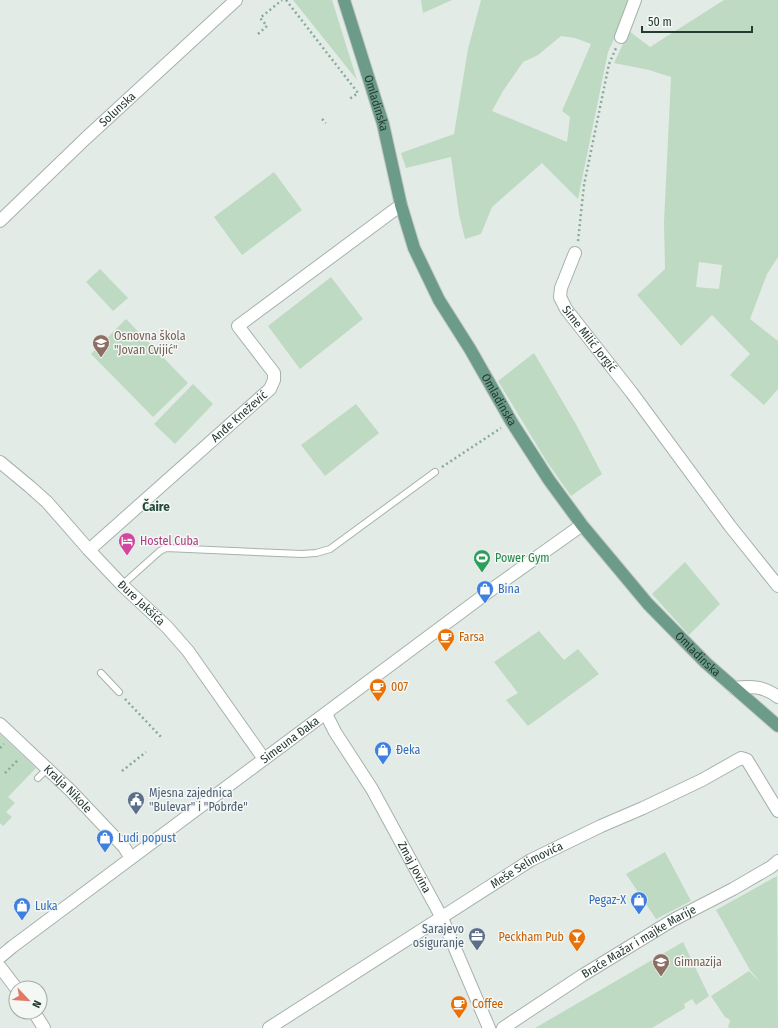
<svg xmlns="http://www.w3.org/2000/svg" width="778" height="1028" viewBox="0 0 778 1028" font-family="'Fira Sans Condensed',sans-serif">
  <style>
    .green { fill: #bedac2; fill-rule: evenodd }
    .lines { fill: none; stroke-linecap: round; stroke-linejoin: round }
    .service-casing { stroke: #a6b2ac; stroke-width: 8 }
    .minor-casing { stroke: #a6b2ac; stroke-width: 14 }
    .tertiary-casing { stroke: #a6b2ac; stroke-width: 14 }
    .primary-casing { stroke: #c2c8c6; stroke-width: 14 }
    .path { stroke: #87ab9b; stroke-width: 2.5; stroke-dasharray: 2 3; stroke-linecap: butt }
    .service { stroke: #fff; stroke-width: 6 }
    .minor { stroke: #fff; stroke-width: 12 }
    .tertiary { stroke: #fff; stroke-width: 12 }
    .primary { stroke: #6c9c89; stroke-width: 12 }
    .labels { text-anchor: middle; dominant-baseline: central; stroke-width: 3; stroke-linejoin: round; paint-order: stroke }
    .street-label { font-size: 12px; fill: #243a32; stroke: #f3f8f5 }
    .education-label { font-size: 12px; fill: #785e54; stroke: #f3f8f5; text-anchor: start }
    .hotel-label { font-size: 12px; fill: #b23c85; stroke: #f3f8f5; text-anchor: start }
    .leisure-label { font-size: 12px; fill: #27864d; stroke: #f3f8f5; text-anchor: start }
    .shop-label { font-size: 12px; fill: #366cbe; stroke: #f3f8f5; text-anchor: start }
    .food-label { font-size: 12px; fill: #c56008; stroke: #f3f8f5; text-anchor: start }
    .service-label { font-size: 12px; fill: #4e5e75; stroke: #f3f8f5; text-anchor: start }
    .neighbourhood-label { font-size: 13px; font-weight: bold; fill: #234a3c; stroke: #f3f8f5 }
  </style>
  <rect width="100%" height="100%" fill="#e3ebe6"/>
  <path class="green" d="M293,0h39l25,80z
    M421,0h31l-29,13z
    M481,0h147l-6,22 -14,30 -30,147 -36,-36 -50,44 -11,27 -16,5 -6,-25 -8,-57 -45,11 -5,-15 53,-19 14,-85zM561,36l14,2 16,6 -29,67 8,6 -3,25 -75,-31 11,-20 20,-29 15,-7z
    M724,0h54v257l-11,17 -17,45 28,22v48l-14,16 -34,-30 20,-21 -38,-39 -31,31 -44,-51 28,-26 -1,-47 7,-145 -22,-7 -35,-7 15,-32 21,16zM699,262l23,3 -3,24 -23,-2z
    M274,172l28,38 -60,45 -28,-38z
    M100,269l28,29 -15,13 -27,-29z
    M331,277l32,42 -63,50 -32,-43z
    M126,319l62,64 -35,34 -62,-63z
    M534,353l43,73 25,48 -31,22 -24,-34 -49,-81z
    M193,384l20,20 -38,40 -21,-20z
    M356,404l23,29 -54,43 -24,-31z
    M685,562l35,42 -31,31 -37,-41z
    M539,631l25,29 14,-11 21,25 -71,52 -22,-26 12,-7 -24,-31z
    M0,734l36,34 -28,29 7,6 -9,9 6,5 -9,9 -3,-3z
    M665,852l26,49 -35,18 -30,-45z
    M777,876l1,152h-49l-1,-2 2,-4 -1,-3 -4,-2 -14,-21 38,-25 11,11 -10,-12 -34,-60z
    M683,942l26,54 -13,9 -4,-6 -8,5 1,4 -33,20h-117z"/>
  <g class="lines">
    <g class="service-casing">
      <path id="service" d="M122,585l38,-34 6,-3 136,6 14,-1 14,-4 105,-77
        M101,673l18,19
        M38,778l9,-9"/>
    </g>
    <g class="minor-casing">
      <g id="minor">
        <path d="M621,37l14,-37"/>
        <path id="s1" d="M575,253l-14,35 -1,9 6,12 66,84 98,133 48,60"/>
        <path id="s2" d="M0,462l29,24 18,16 42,48 33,35 45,42 21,24 76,108"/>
        <path id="s3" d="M89,550l181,-161 4,-9v-7l-36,-47 163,-121"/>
        <path d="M734,688c17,-2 30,-2 44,9"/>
        <path id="s4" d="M326,714l9,18 37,57 70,129 47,110"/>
        <path id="s5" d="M0,724l71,67 53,56 7,11"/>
        <path id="s6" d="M0,957l12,-10 483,-360 87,-62"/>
        <path d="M0,967l16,21"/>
        <path d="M34,1012l10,16"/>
        <path id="s7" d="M269,1028l262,-168 70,-34 42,-18 59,-28 39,-22 6,2 31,51"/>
        <path id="s8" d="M503,1028l80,-53 90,-55 60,-31 38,-22 7,-6"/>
      </g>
    </g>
    <g class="tertiary-casing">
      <g id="tertiary">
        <path id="s9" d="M0,221l85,-82 151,-139"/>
      </g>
    </g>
    <g class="primary-casing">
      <g id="primary">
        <path id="s10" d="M344,0l39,124 18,81 13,43 25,52 31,49 41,72 38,59 33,45 66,79 58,59 72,63"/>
      </g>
    </g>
    <path class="path" d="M286,0l72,93 -10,7
      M258,34l9,-8 -7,-8 22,-18
      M322,119l4,4
      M578,241l6,-56 25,-121 7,-16
      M442,467l59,-39
      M125,699l37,39
      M0,748l4,-4
      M122,771l24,-19
      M5,773l14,-14"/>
    <use href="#service" class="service"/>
    <use href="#minor" class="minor"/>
    <use href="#tertiary" class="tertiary"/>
    <use href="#primary" class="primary"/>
  </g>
  <defs>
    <g id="school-pin" transform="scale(0.9)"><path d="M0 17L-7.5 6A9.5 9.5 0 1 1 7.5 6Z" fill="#8d6e63" stroke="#f3f8f5"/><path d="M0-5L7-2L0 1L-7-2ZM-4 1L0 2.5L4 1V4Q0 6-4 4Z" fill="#fff"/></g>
    <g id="hotel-pin" transform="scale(0.9)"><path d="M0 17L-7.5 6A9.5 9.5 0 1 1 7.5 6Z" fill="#d1479c" stroke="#f3f8f5"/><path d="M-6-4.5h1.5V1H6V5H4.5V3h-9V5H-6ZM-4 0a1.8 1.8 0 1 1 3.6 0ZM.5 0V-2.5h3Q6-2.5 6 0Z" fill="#fff"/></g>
    <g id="stadium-pin" transform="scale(0.9)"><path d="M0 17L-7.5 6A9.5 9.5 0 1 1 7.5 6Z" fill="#2e9e5b" stroke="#f3f8f5"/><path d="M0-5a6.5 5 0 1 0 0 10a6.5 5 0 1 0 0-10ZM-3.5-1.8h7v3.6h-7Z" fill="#fff"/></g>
    <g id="shop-pin" transform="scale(0.9)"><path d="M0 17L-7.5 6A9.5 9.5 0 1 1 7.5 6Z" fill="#3f7fe0" stroke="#f3f8f5"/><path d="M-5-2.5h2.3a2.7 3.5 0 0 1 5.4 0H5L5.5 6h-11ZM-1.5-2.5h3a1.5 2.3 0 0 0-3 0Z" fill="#fff"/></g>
    <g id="cafe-pin" transform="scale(0.9)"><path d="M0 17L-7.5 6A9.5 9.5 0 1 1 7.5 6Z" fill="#e8710a" stroke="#f3f8f5"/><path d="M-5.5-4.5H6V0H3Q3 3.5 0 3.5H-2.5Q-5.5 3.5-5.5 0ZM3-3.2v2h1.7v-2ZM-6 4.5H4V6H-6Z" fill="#fff"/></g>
    <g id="civic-pin" transform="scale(0.9)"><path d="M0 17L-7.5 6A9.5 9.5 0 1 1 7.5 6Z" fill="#5c6f8a" stroke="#f3f8f5"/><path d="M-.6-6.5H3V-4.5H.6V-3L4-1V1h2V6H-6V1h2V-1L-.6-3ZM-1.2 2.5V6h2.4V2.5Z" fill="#fff"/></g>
    <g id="office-pin" transform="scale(0.9)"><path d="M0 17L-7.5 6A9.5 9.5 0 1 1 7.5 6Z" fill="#5c6f8a" stroke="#f3f8f5"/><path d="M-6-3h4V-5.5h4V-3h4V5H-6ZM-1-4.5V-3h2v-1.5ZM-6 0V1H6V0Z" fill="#fff"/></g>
    <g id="bar-pin" transform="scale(0.9)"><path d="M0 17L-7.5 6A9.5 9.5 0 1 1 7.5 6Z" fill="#e8710a" stroke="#f3f8f5"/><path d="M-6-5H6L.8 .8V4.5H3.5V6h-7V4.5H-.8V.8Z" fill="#fff"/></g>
  </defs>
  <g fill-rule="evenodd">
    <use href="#school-pin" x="101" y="343"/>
    <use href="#hotel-pin" x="127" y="541"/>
    <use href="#stadium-pin" x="482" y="558"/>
    <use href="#shop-pin" x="485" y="589"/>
    <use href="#cafe-pin" x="446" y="637"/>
    <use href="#cafe-pin" x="378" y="687"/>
    <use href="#shop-pin" x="383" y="750"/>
    <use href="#civic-pin" x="136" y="800"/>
    <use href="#shop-pin" x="105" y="838"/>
    <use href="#shop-pin" x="639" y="900"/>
    <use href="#shop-pin" x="22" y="906"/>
    <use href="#office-pin" x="477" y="936"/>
    <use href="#bar-pin" x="577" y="937"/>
    <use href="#school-pin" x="661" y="962"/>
    <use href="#cafe-pin" x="459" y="1004"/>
  </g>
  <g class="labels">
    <g class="street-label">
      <text stroke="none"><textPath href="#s10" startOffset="108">Omladinska</textPath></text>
      <text stroke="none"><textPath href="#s9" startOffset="162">Solunska</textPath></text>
      <text stroke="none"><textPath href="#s1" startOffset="98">Sime Milić Jorgić</textPath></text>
      <text stroke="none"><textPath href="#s10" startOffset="432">Omladinska</textPath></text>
      <text stroke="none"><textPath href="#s3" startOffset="201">Anđe Knežević</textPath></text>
      <text stroke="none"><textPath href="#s2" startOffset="200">Đure Jakšića</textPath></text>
      <text stroke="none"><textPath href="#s10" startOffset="756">Omladinska</textPath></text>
      <text stroke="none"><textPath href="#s6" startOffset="362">Simeuna Đaka</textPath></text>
      <text stroke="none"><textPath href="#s5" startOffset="94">Kralja Nikole</textPath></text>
      <text stroke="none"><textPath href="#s7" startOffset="305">Meše Selimovića</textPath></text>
      <text stroke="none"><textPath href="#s4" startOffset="177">Zmaj Jovina</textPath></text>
      <text stroke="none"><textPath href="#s8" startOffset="161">Braće Mažar i majke Marije</textPath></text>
    </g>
    <g class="education-label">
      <text x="114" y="336">Osnovna škola<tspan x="114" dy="14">"Jovan Cvijić"</tspan></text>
      <text x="674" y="962">Gimnazija</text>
    </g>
    <g class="hotel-label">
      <text x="140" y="541">Hostel Cuba</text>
    </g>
    <g class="leisure-label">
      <text x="495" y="558">Power Gym</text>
    </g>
    <g class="shop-label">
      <text x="498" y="589">Bina</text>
      <text x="396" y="750">Đeka</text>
      <text x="118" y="838">Ludi popust</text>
      <text x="626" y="900" text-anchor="end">Pegaz-X</text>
      <text x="35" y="906">Luka</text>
    </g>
    <g class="food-label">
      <text x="459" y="637">Farsa</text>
      <text x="391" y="687">007</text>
      <text x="564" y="937" text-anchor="end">Peckham Pub</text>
      <text x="472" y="1004">Coffee</text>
    </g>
    <g class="service-label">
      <text x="149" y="793">Mjesna zajednica<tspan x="149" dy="14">"Bulevar" i "Pobrđe"</tspan></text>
      <text x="464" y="929" text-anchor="end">Sarajevo<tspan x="464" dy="14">osiguranje</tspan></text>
    </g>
    <g class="neighbourhood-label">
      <text x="156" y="506">Čaire</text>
    </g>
  </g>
  <g transform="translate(28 1000) rotate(115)"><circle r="19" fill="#f3f8f5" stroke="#a0aca7"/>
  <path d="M0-3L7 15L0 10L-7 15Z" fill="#e37869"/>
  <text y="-6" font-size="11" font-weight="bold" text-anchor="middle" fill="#243a32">N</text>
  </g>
  <path d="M642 26v6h110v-6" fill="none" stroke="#243a32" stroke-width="2"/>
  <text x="648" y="26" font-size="12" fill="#243a32" stroke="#f3f8f5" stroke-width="3" paint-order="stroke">50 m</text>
</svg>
